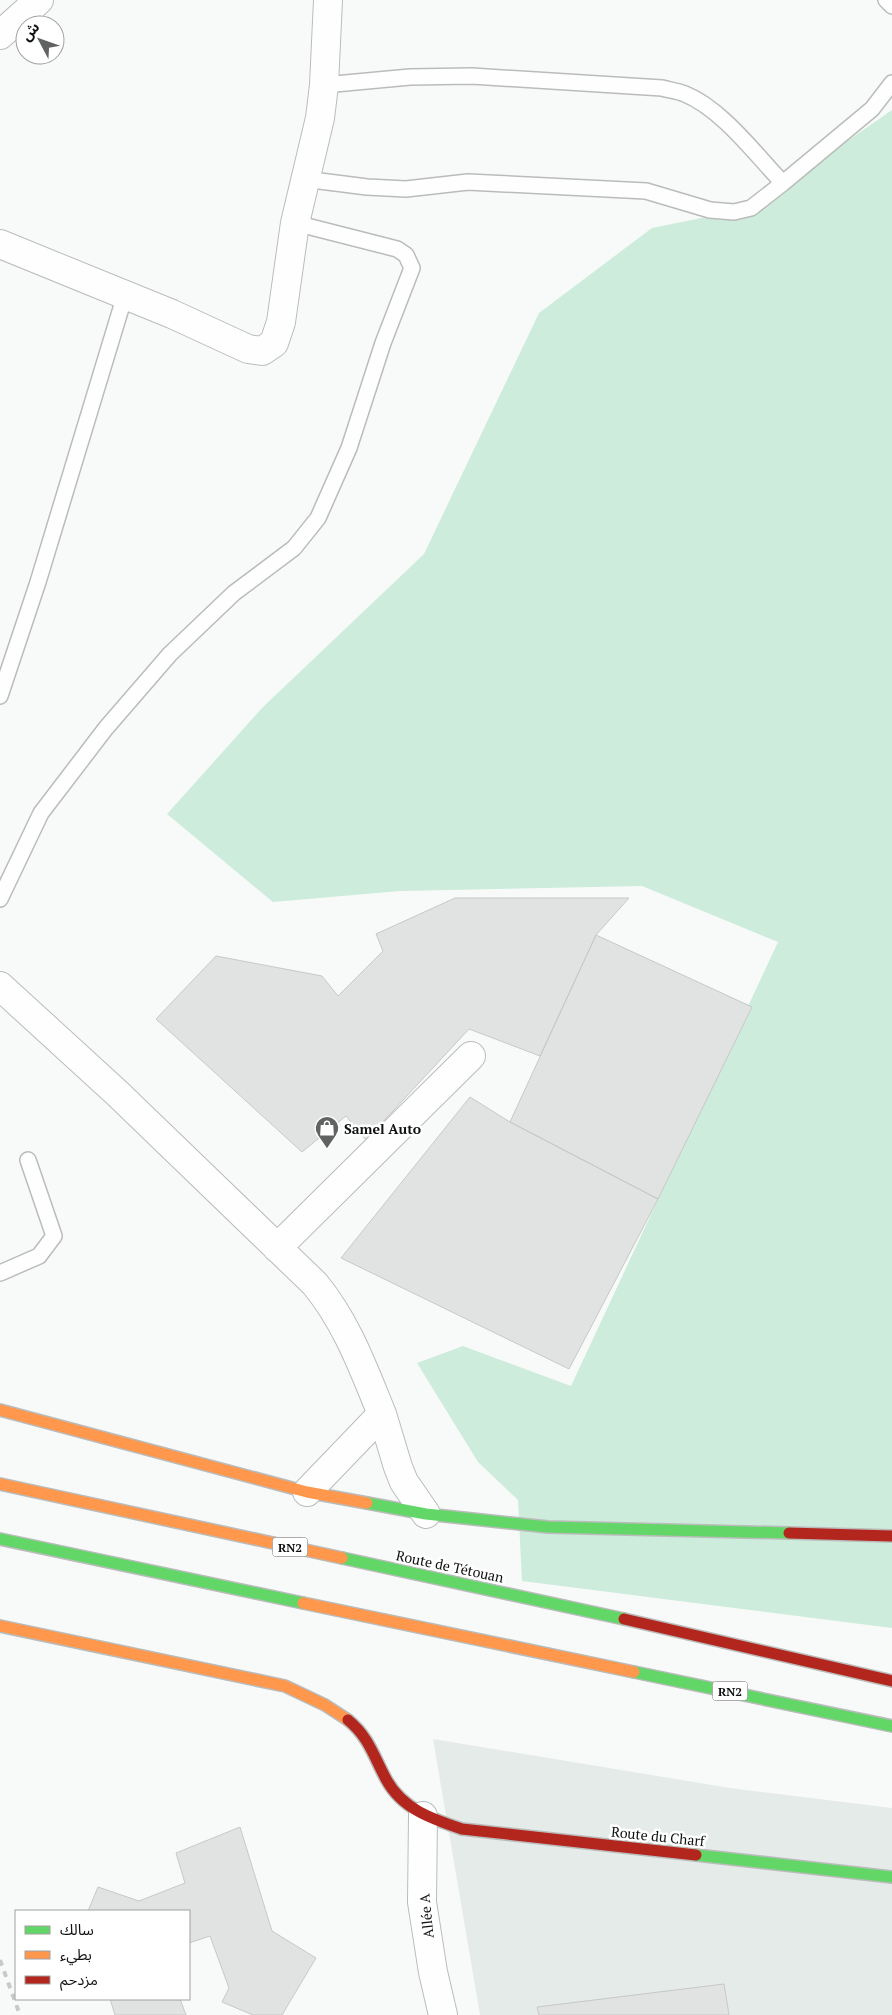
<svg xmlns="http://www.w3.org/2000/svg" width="892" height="2015" viewBox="0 0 892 2015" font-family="'PT Serif','Noto Sans Arabic',serif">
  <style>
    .built { fill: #e5ebe8 }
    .green { fill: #cdecdc }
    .building { fill: #e1e3e2; stroke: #c7c8c8 }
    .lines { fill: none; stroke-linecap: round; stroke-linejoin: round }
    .lane-casing { stroke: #babcbb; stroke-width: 18 }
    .street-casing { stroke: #babcbb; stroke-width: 30 }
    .fast-casing { stroke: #babcbb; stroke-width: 14 }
    .slow-casing { stroke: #babcbb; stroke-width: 14 }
    .jam-casing { stroke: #babcbb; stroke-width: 14 }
    .lane { stroke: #fefefe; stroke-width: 15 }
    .street { stroke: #fefefe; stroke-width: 28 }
    .fast { stroke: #63d668; stroke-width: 11 }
    .slow { stroke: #ff974d; stroke-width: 11 }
    .jam { stroke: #b3261e; stroke-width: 11 }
    .rail { stroke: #c8cac9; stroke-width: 4; stroke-dasharray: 6 6; stroke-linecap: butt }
    .labels { text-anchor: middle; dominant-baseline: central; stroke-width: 5; stroke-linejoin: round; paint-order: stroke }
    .shield { fill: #fff; stroke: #585858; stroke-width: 1 }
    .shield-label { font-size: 12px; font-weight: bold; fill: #101111 }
    .poi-label { font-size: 14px; font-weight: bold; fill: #101111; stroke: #fff; text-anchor: start }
    .street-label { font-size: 14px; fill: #101111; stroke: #fff }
  </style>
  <rect width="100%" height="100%" fill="#f8faf9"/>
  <path class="built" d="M433,1739l297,49 162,20v207h-412z"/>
  <path class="green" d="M892,110v1518l-370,-47 -4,-81 -40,-38 -61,-99 46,-17 108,40 207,-444 -136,-56 -242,5 -127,11 -106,-88 96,-107 161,-153 115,-241 113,-85 99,-20z"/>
  <path class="building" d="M455,898h174l-33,37 -56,121 -71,-27 -103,111 -20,-24 -44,36 -146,-133 60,-63 106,20 16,20 45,-45 -7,-17z
    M596,935l156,72 -94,192 -148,-77z
    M470,1097l40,25 148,77 -89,170 -228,-111z
    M240,1827l32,104 44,27 -34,57h-29l-31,-13 7,-14 -19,-52 -21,7v-32h-101l10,-24 41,14 46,-18 -9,-30z
    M724,1984l5,31h-190l-2,-8z
    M110,1999h70l6,16h-71z"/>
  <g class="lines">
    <g class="lane-casing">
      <path id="lane" d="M886,0l6,6
        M324,85l86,-8 62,-1 190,12c7,2 16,3 23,6 37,15 71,61 98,89
        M304,179l63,8 39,2 62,-7 178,9 64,19 24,2 17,-4 32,-25 89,-74 20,-26
        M0,696l38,-114 87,-287
        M0,899l41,-86 65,-85 64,-74 64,-61 60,-45 24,-30 31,-70 34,-105 29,-75 -6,-13 -9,-6 -102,-26
        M0,1273l39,-17 15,-20 -26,-76"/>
    </g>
    <g class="street-casing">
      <path id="street" d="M0,35l39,-35
        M0,244l172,70 76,35 14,2 12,-8 7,-21 14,-99 25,-105 4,-33 4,-85
        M0,986l117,107 198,191c32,39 48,84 67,130
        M277,1248l194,-192
        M307,1492l75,-78 16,53 6,15 22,32
        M423,1816l-1,86 11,70 10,43"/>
    </g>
    <g class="fast-casing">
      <path id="fast" d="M367,1503l59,11 122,13 241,6
        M0,1539l303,64
        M342,1558l282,61
        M634,1672l258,54
        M696,1855l196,22"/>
    </g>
    <g class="slow-casing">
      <path id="slow" d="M0,1410l307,82 60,11
        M0,1484l342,74
        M303,1603l331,69
        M0,1626l285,60 40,19 23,15"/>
    </g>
    <g class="jam-casing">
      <path id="jam" d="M789,1533l103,3
        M624,1619l268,62
        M348,1720c21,17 26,37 38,59 16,30 46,40 76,50l234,26"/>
    </g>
    <use href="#lane" class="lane"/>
    <use href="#street" class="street"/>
    <use href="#fast" class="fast"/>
    <use href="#slow" class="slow"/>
    <use href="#jam" class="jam"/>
    <path class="rail" d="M0,1960l20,55"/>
  </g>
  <defs>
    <g id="shop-pin" transform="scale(1.25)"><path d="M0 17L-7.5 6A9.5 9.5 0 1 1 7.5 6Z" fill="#616362" stroke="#fff"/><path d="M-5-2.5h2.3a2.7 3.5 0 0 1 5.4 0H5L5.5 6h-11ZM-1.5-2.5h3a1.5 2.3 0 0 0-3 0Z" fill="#fff"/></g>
  </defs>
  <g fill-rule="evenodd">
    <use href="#shop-pin" x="327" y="1128"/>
  </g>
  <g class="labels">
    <g class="shield">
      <rect x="272.5" y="1537.5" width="35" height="19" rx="4"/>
      <rect x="712.5" y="1681.5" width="35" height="19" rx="4"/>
    </g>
    <g class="shield-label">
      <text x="290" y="1547">RN2</text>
      <text x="730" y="1691">RN2</text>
    </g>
    <g class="poi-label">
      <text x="344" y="1128">Samel Auto</text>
    </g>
    <g class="street-label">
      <text transform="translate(450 1566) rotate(12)">Route de Tétouan</text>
      <text transform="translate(658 1836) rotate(6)">Route du Charf</text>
      <text transform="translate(426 1916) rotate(-96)">Allée A</text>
    </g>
  </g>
  <rect x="15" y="1910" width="175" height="90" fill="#ffffff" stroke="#9fa0a0"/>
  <rect x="25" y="1926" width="25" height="8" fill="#63d668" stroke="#9fa0a0"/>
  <text x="60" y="1935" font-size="15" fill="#101111">سالك</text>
  <rect x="25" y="1951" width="25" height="8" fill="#ff974d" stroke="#9fa0a0"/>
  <text x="60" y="1960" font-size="15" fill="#101111">بطيء</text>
  <rect x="25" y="1976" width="25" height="8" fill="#b3261e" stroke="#9fa0a0"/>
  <text x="60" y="1985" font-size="15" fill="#101111">مزدحم</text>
  <g transform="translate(40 40) rotate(311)"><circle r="24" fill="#ffffff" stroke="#9fa0a0"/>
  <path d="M0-4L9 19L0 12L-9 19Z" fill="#616362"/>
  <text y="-8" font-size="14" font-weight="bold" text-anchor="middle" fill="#101111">ش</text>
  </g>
</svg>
